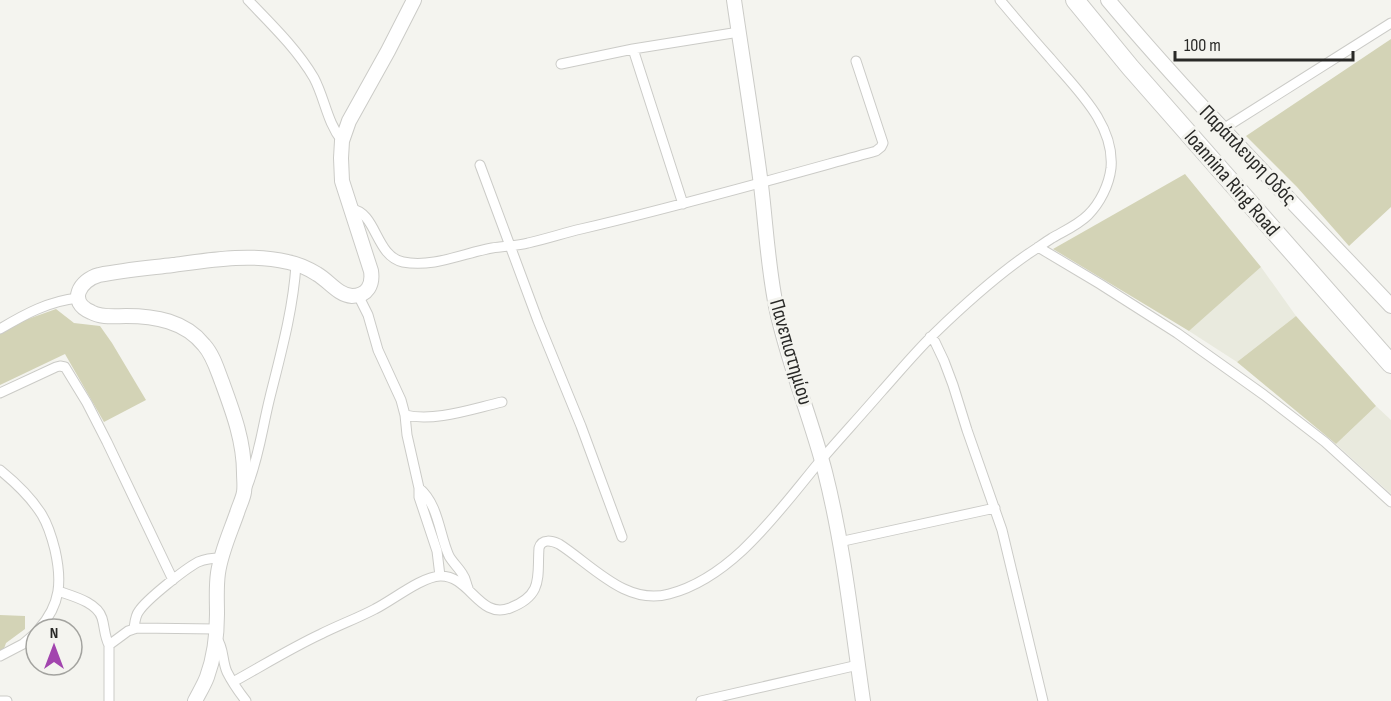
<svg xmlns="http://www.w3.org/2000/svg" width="1391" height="701" viewBox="0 0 1391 701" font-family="'Sofia Sans Condensed',sans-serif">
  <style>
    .built { fill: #e9eade }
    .green { fill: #d3d3b6 }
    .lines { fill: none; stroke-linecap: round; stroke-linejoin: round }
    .street-casing { stroke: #cbcbc7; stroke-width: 11 }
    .secondary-casing { stroke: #cbcbc7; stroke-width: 16 }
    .highway-casing { stroke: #cbcbc7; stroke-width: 20 }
    .street { stroke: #fff; stroke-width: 9 }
    .secondary { stroke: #fff; stroke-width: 14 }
    .highway { stroke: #fff; stroke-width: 18 }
    .labels { text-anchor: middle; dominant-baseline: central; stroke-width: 6; stroke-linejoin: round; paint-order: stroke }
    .street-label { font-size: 21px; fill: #292927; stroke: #f4f4ef }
  </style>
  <rect width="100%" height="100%" fill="#f4f4ef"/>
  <path class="built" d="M1261,267l35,49 -59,46 -48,-31z
    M1376,406l15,14v74l-55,-50z"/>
  <path class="green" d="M1391,39v168l-42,39 -52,-59 -51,-51z
    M1185,174l76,93 -72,64 -136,-82z
    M56,309l18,14 26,3 12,17 34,57 -42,22 -39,-68 -65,31v-56z
    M1296,316l80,90 -40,38 -99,-82z
    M0,615l25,1v13l-19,14 -6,17z"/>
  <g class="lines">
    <g class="street-casing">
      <path id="street" d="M248,0c23,24 49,49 66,78 11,21 13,44 28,63
        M633,49l50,155
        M561,64l72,-15 106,-17
        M1223,129l168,-106
        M480,165l58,156 43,105 41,111
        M351,209c26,3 24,47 52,53 30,6 61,-9 89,-14 12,-2 25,-2 36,-5 18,-4 36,-10 53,-14 99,-23 197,-51 295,-78l5,-4 2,-4 -27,-82
        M1038,247l62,37 77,49 87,62 61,47 66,60
        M358,295l10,20 10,35 23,50 4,15 2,20 12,53v9l18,54 3,25
        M0,329c25,-15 49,-28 78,-31
        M930,337l5,5 9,19 9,24 14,45 35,100 41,171
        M0,393l56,-26 4,-1 5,1 22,36 20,39 66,138
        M405,415c30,7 66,-6 97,-13
        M0,470c16,13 31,27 42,45 6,10 10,23 13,35 7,31 6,54 -16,79
        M247,487c12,-30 15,-58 23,-90 11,-44 23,-87 26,-132
        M419,488c20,17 20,46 30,68 4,7 10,12 14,19 3,4 3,9 5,13
        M839,542l156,-34
        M58,591c14,5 39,11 44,27 3,10 2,17 7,27
        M134,629c1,-7 1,-13 5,-18 8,-12 46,-42 59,-49 7,-3 15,-4 23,-4
        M217,639c7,9 5,22 10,33 5,10 12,20 19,29
        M0,656l23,-12 13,-11
        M233,682c29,-16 58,-34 88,-48 18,-9 37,-16 54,-25 18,-9 46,-32 65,-33 30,-1 39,44 70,32 34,-13 27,-32 29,-60 3,-10 13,-7 20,-4 33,21 67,62 110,50 65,-17 110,-84 152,-134 20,-23 40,-45 60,-68 18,-20 36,-42 55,-60 29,-28 59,-55 92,-78 8,-5 16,-11 24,-16 12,-7 26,-13 36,-23 12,-12 21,-30 23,-47 4,-44 -35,-79 -61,-110 -17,-19 -34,-39 -50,-58
        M0,701h7
        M109,701v-56l19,-14 9,-3 79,1
        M701,701l157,-36"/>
    </g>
    <g class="secondary-casing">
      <path id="secondary" d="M734,0c9,62 19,123 27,185 5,41 7,85 16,126 12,55 34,107 48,161 19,75 27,153 38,229
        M1108,0c89,106 188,205 283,306
        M195,701c4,-8 9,-16 12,-24 7,-19 10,-43 10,-63 0,-13 -1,-27 1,-41 3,-21 12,-40 19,-60 2,-7 6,-14 7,-21 1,-6 0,-13 0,-19 0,-32 -11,-61 -22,-91 -5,-13 -9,-27 -18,-37 -19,-24 -49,-29 -78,-29 -11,0 -25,2 -35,-4 -24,-10 -11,-32 8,-37 25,-5 49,-7 74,-10 37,-5 77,-12 115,-3 10,2 21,7 29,12 12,7 21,21 35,22 16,0 21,-12 19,-25l-29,-90 -1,-23 1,-17 7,-20 39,-70 26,-51"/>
    </g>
    <g class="highway-casing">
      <path id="highway" d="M1075,0l55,67 261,297"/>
    </g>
    <use href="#street" class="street"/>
    <use href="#secondary" class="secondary"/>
    <use href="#highway" class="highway"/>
  </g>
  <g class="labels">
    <g class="street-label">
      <text transform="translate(1248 155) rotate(46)">Παράπλευρη Οδός</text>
      <text transform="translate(1232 183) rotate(49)">Ioannina Ring Road</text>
      <text transform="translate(791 352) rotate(74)">Πανεπιστημίου</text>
    </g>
  </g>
  <g transform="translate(54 647)"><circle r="28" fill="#f4f4ef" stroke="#a3a39f" stroke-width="1.5"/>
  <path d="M0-4.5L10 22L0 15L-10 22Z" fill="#a245ae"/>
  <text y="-9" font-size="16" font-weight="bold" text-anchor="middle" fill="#292927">N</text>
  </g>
  <path d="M1175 51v9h178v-9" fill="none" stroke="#292927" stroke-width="3"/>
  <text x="1184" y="51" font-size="18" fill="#292927" stroke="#f4f4ef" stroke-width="4.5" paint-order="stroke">100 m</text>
</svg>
